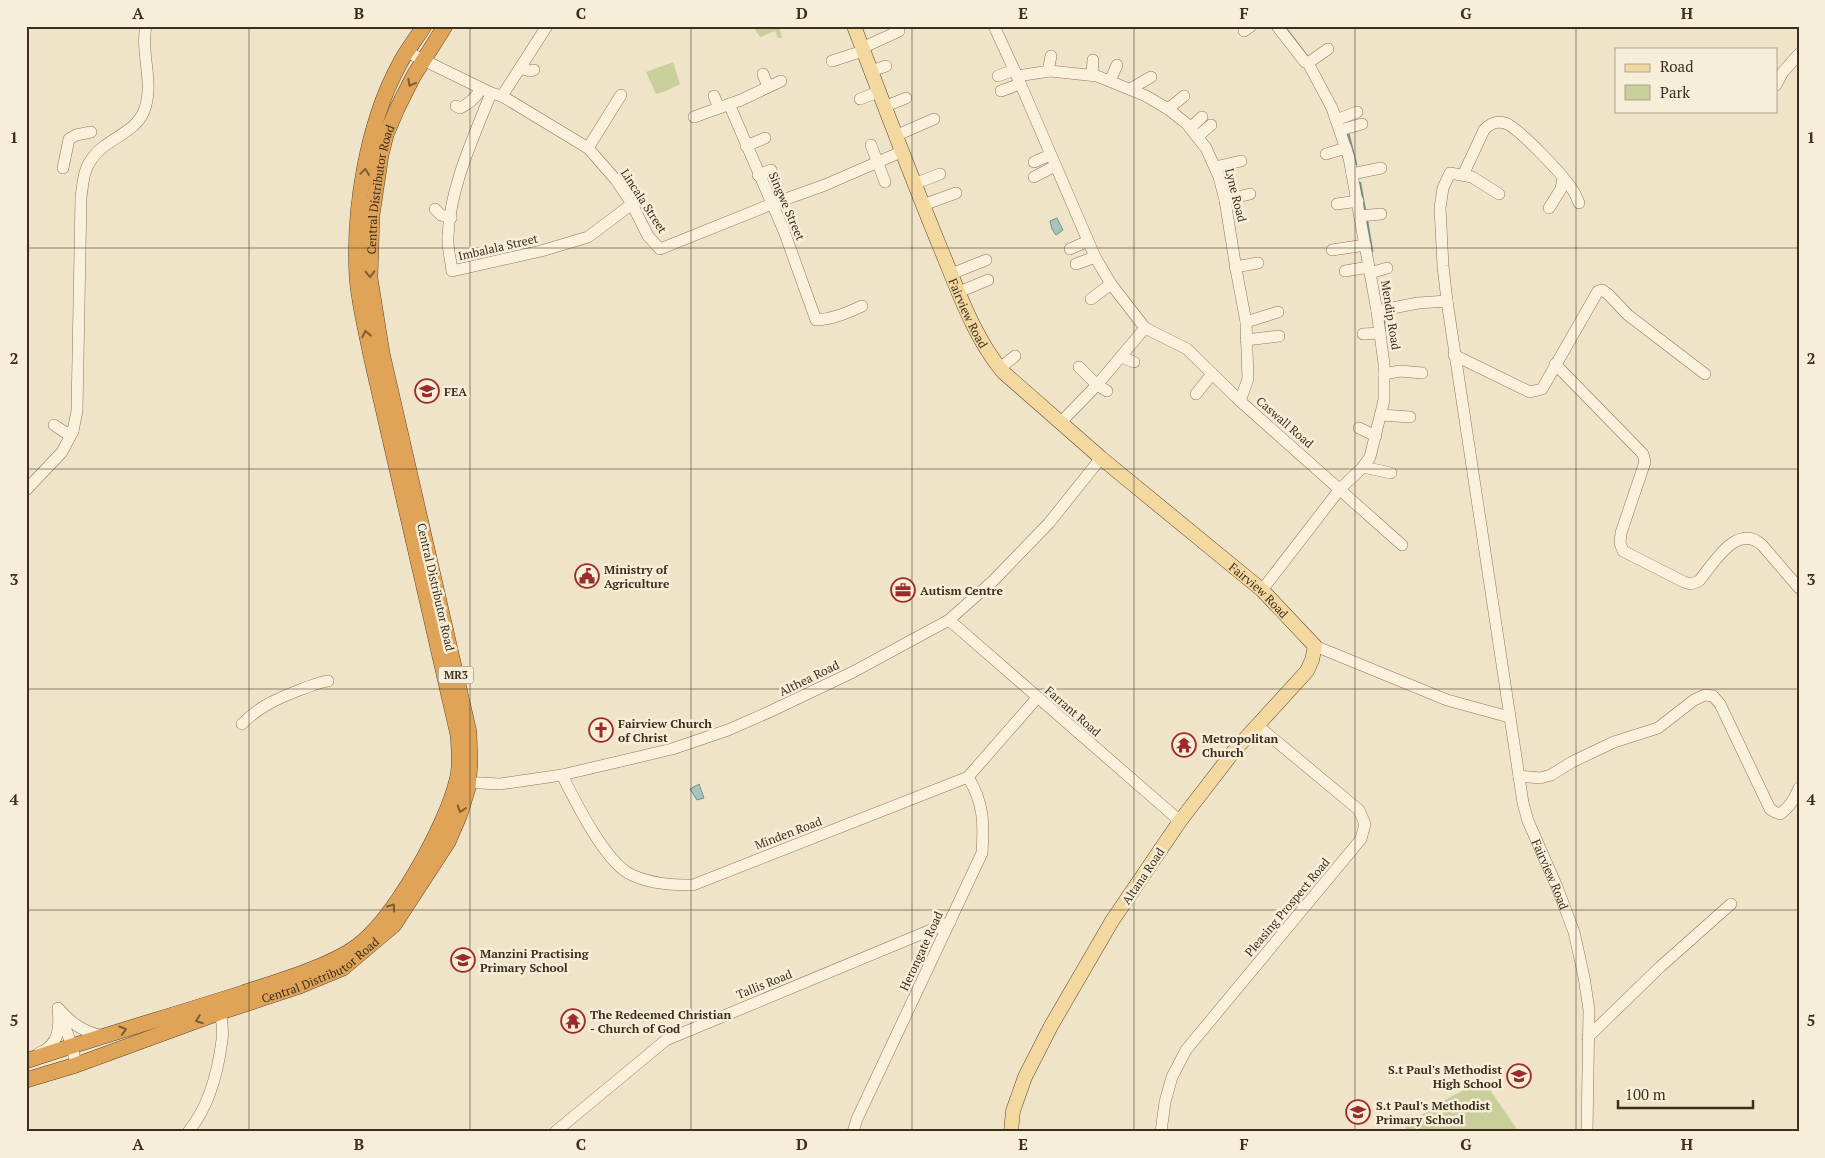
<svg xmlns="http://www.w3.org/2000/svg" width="1825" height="1158" viewBox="0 0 1825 1158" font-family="'PT Serif',serif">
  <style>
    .green { fill: #c9cf9b }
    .water { fill: #a9c4bc; stroke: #6f938a }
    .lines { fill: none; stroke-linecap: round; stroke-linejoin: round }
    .stream { stroke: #6f938a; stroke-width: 2.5 }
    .minor-casing { stroke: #8d765c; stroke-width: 12 }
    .major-casing { stroke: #5b4430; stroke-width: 15 }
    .highway-casing { stroke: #5b4430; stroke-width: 16 }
    .minor { stroke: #faf1dc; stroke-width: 11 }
    .major { stroke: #f3d9a0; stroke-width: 14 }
    .highway { stroke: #e0a458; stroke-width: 15 }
    .oneway { stroke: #7e5d36 }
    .grid { fill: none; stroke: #3d2e20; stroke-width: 1; stroke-opacity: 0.55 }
    .labels { text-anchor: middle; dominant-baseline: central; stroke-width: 5; stroke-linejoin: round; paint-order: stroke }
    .shield { fill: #f7eed8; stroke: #756857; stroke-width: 1 }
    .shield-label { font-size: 11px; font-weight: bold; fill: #3d2e20 }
    .street-label { font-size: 12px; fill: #3d2e20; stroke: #f7eed8 }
    .poi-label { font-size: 12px; font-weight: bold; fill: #3d2e20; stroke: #f7eed8; text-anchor: start }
    .neatline { fill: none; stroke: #3d2e20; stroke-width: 2 }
    .grid-label { font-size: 16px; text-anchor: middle; font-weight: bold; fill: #3d2e20 }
  </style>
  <rect width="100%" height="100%" fill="#f0e4c8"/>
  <path class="green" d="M755,26h24l3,12h-4l-3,-7 -15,6 -6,-9z
    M673,62l7,22 -14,7 -10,3 -10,-22z
    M1483,1080l36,52h-112l-2,-6 40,-26z"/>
  <path class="water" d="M1057,218l6,12 -7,5 -4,-6 -2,-8z
    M699,784l5,14 -7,2 -7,-11z"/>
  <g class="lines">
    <path class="stream" d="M1284,26l25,33
      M1348,133l8,31
      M1360,183l5,28
      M1367,221l5,30
      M1384,319l1,9"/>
    <g class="minor-casing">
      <g id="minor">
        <path d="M994,26l23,50 78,181 16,27 34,44 42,21 53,52 162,144"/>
        <path d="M1244,31l7,-5"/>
        <path d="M862,48l37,-17"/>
        <path d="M407,52l84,41 11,3 86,52 28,32 16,24 16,32 12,13 112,-45 53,-19 76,-33"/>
        <path d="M832,61l31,-10"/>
        <path d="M1308,63l20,-14"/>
        <path d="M520,68l10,3 4,-1"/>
        <path d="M871,71l15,-5"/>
        <path d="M1048,71l3,-15"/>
        <path d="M763,74l5,13"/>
        <path d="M1092,75l1,-15"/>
        <path d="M998,76l16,-6"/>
        <path d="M1017,76l33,-5 47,5 49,20 22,13 19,15 19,24 13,29 6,23 11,69 10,53 2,57 -8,22"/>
        <path d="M1110,81l7,-16"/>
        <path d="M1776,85l7,-13 16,-18"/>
        <path d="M1130,89l21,-12"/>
        <path d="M1001,91l19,-7"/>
        <path d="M491,93c-18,46 -41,94 -43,143 -1,11 3,24 4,35l89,-20 47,-14 44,-33"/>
        <path d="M502,96l45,-70"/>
        <path d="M714,96l5,12"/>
        <path d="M860,99l18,-7"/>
        <path d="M729,104l55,127 32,89c17,-1 31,-7 46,-14"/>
        <path d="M456,106l4,2c9,-4 16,-11 21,-19"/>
        <path d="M884,107l22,-9"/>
        <path d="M1168,109l16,-13"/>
        <path d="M694,117l47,-17 40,-19"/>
        <path d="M1336,120l21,-8"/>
        <path d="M1190,128l12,-11"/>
        <path d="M1340,130l22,-6"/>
        <path d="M895,136l39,-17"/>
        <path d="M1197,137l14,-12"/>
        <path d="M871,145l14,37"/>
        <path d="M746,146l19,-8"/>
        <path d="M588,148l33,-53"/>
        <path d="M1326,154l20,-6"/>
        <path d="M1034,162l16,-7"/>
        <path d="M1215,167l26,-6"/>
        <path d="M63,168l6,-29 7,-4 15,-3"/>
        <path d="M1352,174l29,-6"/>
        <path d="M758,175l13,-5"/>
        <path d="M1463,175l21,-45c6,-7 13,-9 21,-7 13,4 59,53 67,66 3,4 5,9 7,14"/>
        <path d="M1034,177l21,-11"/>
        <path d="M914,184l26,-10"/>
        <path d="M1225,200l25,-6"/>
        <path d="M1337,204l21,-3"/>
        <path d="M923,205l33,-12"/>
        <path d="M1549,208l12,-19 2,-11"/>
        <path d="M435,209l6,6 10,3"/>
        <path d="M1360,216l21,-2"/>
        <path d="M1070,249l18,-8"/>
        <path d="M1332,250l33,-5"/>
        <path d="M1076,264l19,-7"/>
        <path d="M1235,267l23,-4"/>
        <path d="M1345,271l24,-4"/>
        <path d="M1370,273l17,-5"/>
        <path d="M951,274l35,-14"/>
        <path d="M959,292l29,-12"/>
        <path d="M1091,299l20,-15"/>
        <path d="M1447,301l-4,-35 -3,-58 3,-20 7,-15 22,4 27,17"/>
        <path id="s1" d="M1377,311l41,-8 29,-2 76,502 5,18 29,66 17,45 10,45 5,33 -2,122"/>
        <path d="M1246,322l32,-10"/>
        <path d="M1363,334l17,-1"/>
        <path d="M1246,340l33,-4"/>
        <path d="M1454,355l76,37 12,-3 56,-98 4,-1 6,4 20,21 77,59"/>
        <path d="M1121,357l13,5"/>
        <path d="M1555,364l88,90 2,8 -24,71 -1,10 3,8 61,31 7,2 8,-3c15,-18 38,-59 63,-36l37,43"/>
        <path d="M1079,367l18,18 10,6"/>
        <path d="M1000,368l15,-12"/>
        <path d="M1384,374l16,-3 22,2"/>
        <path d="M1196,394l16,-20"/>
        <path d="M1381,415l29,2"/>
        <path d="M1061,422l36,-37 48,-57"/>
        <path d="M54,425l12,8 7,-2"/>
        <path d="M1359,428l17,8"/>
        <path d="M1363,467l28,6"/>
        <path d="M26,490l36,-38 11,-21 4,-20 4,-214c2,-12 2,-26 10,-37 13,-21 44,-26 53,-49 11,-28 -4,-57 2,-85"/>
        <path d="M1262,590l78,-101 23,-22 7,-10 14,-57v-36l-7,-53 -28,-153 -17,-50 -24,-45 -3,-1 -28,-36"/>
        <path d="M949,620l231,201"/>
        <path d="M1315,646l132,54 62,17"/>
        <path d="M242,724c17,-18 37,-26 60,-35 9,-3 17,-7 26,-8"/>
        <path d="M562,775c13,26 44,89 70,100 20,9 40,10 61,10l275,-108 69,-79"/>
        <path d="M1519,776l21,2 11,-3 21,-13 42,-20 44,-14 36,-28 11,-5 8,1 7,8 50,105 5,3 5,2c11,-8 14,-15 19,-26"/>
        <path d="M461,782l39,2 62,-9 110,-26 56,-19 41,-18 84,-40 96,-52 45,-40 55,-57 52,-65"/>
        <path d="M62,1019l10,27 4,19"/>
        <path d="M1588,1037l72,-70 71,-63"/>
        <path d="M39,1053c21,-8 21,-27 19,-45 13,15 25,24 45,28"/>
        <path d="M188,1132c21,-25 30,-60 34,-92 2,-11 -1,-24 -3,-35"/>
        <path d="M555,1132l111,-92 284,-118"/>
        <path d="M853,1132l4,-13 125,-266c2,-29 2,-50 -14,-76"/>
        <path d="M1161,1132l4,-30 7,-25 14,-27 175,-211 4,-15 -6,-14 -101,-84"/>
      </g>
    </g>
    <g class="major-casing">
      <g id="major">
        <path id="s2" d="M854,26c28,74 56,148 86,221 18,43 33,89 63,125l98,86 161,132 53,56 -3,14 -5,11 -73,80 -54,70 -68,100 -61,105 -26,51 -12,34 -2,21"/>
      </g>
    </g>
    <g class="highway-casing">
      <g id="highway">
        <path d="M26,1061c72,-24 145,-45 217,-68 33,-11 85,-26 113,-46 38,-27 90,-121 101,-167 4,-14 2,-30 1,-45l-87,-379c-5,-26 -12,-52 -14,-79 -4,-67 10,-153 42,-212 7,-14 17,-26 25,-39"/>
        <path id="s3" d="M26,1080l50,-15 145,-53 76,-25 46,-19 51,-43 54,-83 12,-28 8,-26 2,-25 -1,-31 -87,-379 -12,-75 2,-63 9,-60 5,-20 11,-26 16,-32 32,-51"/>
      </g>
    </g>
    <use href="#minor" class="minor"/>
    <use href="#major" class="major"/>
    <use href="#highway" class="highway"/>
  </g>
  <defs><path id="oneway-chevron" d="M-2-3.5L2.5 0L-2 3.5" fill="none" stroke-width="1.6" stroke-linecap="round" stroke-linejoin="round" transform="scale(1.25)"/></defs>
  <g class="oneway">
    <use href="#oneway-chevron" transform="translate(411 83) rotate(118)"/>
    <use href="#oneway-chevron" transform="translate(365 172) rotate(-82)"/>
    <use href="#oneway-chevron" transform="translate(370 274) rotate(88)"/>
    <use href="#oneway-chevron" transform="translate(366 334) rotate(-102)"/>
    <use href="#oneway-chevron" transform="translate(461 809) rotate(108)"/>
    <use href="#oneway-chevron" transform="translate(392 907) rotate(-54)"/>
    <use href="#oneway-chevron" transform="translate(199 1020) rotate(160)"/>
    <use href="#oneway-chevron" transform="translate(123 1030) rotate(-17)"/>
  </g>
  <path class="grid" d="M249,26v1106M470,26v1106M691,26v1106M912,26v1106M1134,26v1106M1355,26v1106M1576,26v1106M26,248h1773M26,469h1773M26,689h1773M26,910h1773"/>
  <defs>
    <g id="school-ring" transform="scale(1.25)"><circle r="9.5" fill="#f7eed8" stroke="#9e2a2b" stroke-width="1.5"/><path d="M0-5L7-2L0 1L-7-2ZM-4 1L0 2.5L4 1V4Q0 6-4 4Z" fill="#9e2a2b"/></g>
    <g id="civic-ring" transform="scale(1.25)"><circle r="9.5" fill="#f7eed8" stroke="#9e2a2b" stroke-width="1.5"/><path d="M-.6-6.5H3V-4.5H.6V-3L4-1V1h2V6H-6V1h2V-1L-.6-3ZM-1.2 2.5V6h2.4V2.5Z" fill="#9e2a2b"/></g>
    <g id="office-ring" transform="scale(1.25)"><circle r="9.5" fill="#f7eed8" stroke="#9e2a2b" stroke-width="1.5"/><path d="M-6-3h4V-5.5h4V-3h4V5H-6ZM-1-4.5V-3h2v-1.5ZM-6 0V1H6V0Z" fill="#9e2a2b"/></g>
    <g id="church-ring" transform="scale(1.25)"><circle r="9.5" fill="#f7eed8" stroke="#9e2a2b" stroke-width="1.5"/><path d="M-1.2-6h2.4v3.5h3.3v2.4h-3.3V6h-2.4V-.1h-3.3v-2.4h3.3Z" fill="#9e2a2b"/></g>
    <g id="temple-ring" transform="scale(1.25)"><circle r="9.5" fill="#f7eed8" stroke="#9e2a2b" stroke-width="1.5"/><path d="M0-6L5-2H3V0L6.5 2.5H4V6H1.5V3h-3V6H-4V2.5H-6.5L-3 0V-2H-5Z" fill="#9e2a2b"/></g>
  </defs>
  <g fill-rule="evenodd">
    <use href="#school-ring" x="427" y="391"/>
    <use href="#civic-ring" x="587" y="576"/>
    <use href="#office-ring" x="903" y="590"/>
    <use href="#church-ring" x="601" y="730"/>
    <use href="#temple-ring" x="1184" y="745"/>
    <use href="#school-ring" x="463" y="960"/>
    <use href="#temple-ring" x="573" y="1021"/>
    <use href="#school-ring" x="1519" y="1076"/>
    <use href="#school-ring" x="1358" y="1112"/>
  </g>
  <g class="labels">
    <rect class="shield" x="438.5" y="666.5" width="35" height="17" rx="4"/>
    <g class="shield-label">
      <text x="456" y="675">MR3</text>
    </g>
    <g class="street-label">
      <text stroke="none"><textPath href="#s3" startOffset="1170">Central Distributor Road</textPath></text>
      <text transform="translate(1236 195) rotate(76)">Lyne Road</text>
      <text transform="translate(644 201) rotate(57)">Lincala Street</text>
      <text transform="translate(787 206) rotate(67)">Singwe Street</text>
      <text transform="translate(498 247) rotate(-13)">Imbalala Street</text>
      <text stroke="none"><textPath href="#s2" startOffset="309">Fairview Road</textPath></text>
      <text transform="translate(1391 315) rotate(81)">Mendip Road</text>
      <text transform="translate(1285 422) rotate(41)">Caswall Road</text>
      <text transform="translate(436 587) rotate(77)">Central Distributor Road</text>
      <text stroke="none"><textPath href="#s2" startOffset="714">Fairview Road</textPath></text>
      <text transform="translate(809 678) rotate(-26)">Althea Road</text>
      <text transform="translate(1073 711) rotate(41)">Farrant Road</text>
      <text transform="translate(788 833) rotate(-21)">Minden Road</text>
      <text stroke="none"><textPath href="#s1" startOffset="655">Fairview Road</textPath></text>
      <text transform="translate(1143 876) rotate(-56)">Altana Road</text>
      <text transform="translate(1287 907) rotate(-50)">Pleasing Prospect Road</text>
      <text transform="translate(921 951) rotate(-65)">Herongate Road</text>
      <text stroke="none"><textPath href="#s3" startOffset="315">Central Distributor Road</textPath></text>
      <text transform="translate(764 984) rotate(-22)">Tallis Road</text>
    </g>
    <g class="poi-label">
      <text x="444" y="391">FEA</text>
      <text x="604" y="569">Ministry of<tspan x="604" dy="14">Agriculture</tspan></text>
      <text x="920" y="590">Autism Centre</text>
      <text x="618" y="723">Fairview Church<tspan x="618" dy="14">of Christ</tspan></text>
      <text x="1202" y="738">Metropolitan<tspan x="1202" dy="14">Church</tspan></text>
      <text x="480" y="953">Manzini Practising<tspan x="480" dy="14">Primary School</tspan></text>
      <text x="590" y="1014">The Redeemed Christian<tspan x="590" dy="14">- Church of God</tspan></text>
      <text x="1502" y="1069" text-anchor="end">S.t Paul's Methodist<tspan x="1502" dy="14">High School</tspan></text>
      <text x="1376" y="1105">S.t Paul's Methodist<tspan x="1376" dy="14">Primary School</tspan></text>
    </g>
  </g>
  <rect width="1825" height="1158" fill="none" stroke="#f7eed8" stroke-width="55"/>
  <rect x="1615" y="48" width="162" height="65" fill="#f7eed8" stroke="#ada18e"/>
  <rect x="1625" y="64" width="25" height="8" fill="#f3d9a0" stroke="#ada18e"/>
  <text x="1660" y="72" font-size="15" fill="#3d2e20">Road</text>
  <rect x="1625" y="85" width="25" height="15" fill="#c9cf9b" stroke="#ada18e"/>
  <text x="1660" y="98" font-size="15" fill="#3d2e20">Park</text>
  <path d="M1618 1100v8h135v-8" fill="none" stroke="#3d2e20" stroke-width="2.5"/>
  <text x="1625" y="1100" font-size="15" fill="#3d2e20" stroke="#f7eed8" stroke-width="4" paint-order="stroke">100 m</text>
  <rect x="28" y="28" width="1770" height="1102" class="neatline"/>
  <g class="grid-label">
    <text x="138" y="19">A</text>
    <text x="359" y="19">B</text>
    <text x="581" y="19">C</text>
    <text x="802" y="19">D</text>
    <text x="1023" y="19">E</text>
    <text x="1244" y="19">F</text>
    <text x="1466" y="19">G</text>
    <text x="1687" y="19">H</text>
    <text x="14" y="143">1</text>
    <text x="1811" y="143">1</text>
    <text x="14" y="364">2</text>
    <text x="1811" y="364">2</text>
    <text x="14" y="585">3</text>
    <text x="1811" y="585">3</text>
    <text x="14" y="805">4</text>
    <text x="1811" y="805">4</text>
    <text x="14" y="1026">5</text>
    <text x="1811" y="1026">5</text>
    <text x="138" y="1150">A</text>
    <text x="359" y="1150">B</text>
    <text x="581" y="1150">C</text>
    <text x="802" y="1150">D</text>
    <text x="1023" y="1150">E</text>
    <text x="1244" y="1150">F</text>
    <text x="1466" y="1150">G</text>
    <text x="1687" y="1150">H</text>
  </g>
</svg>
